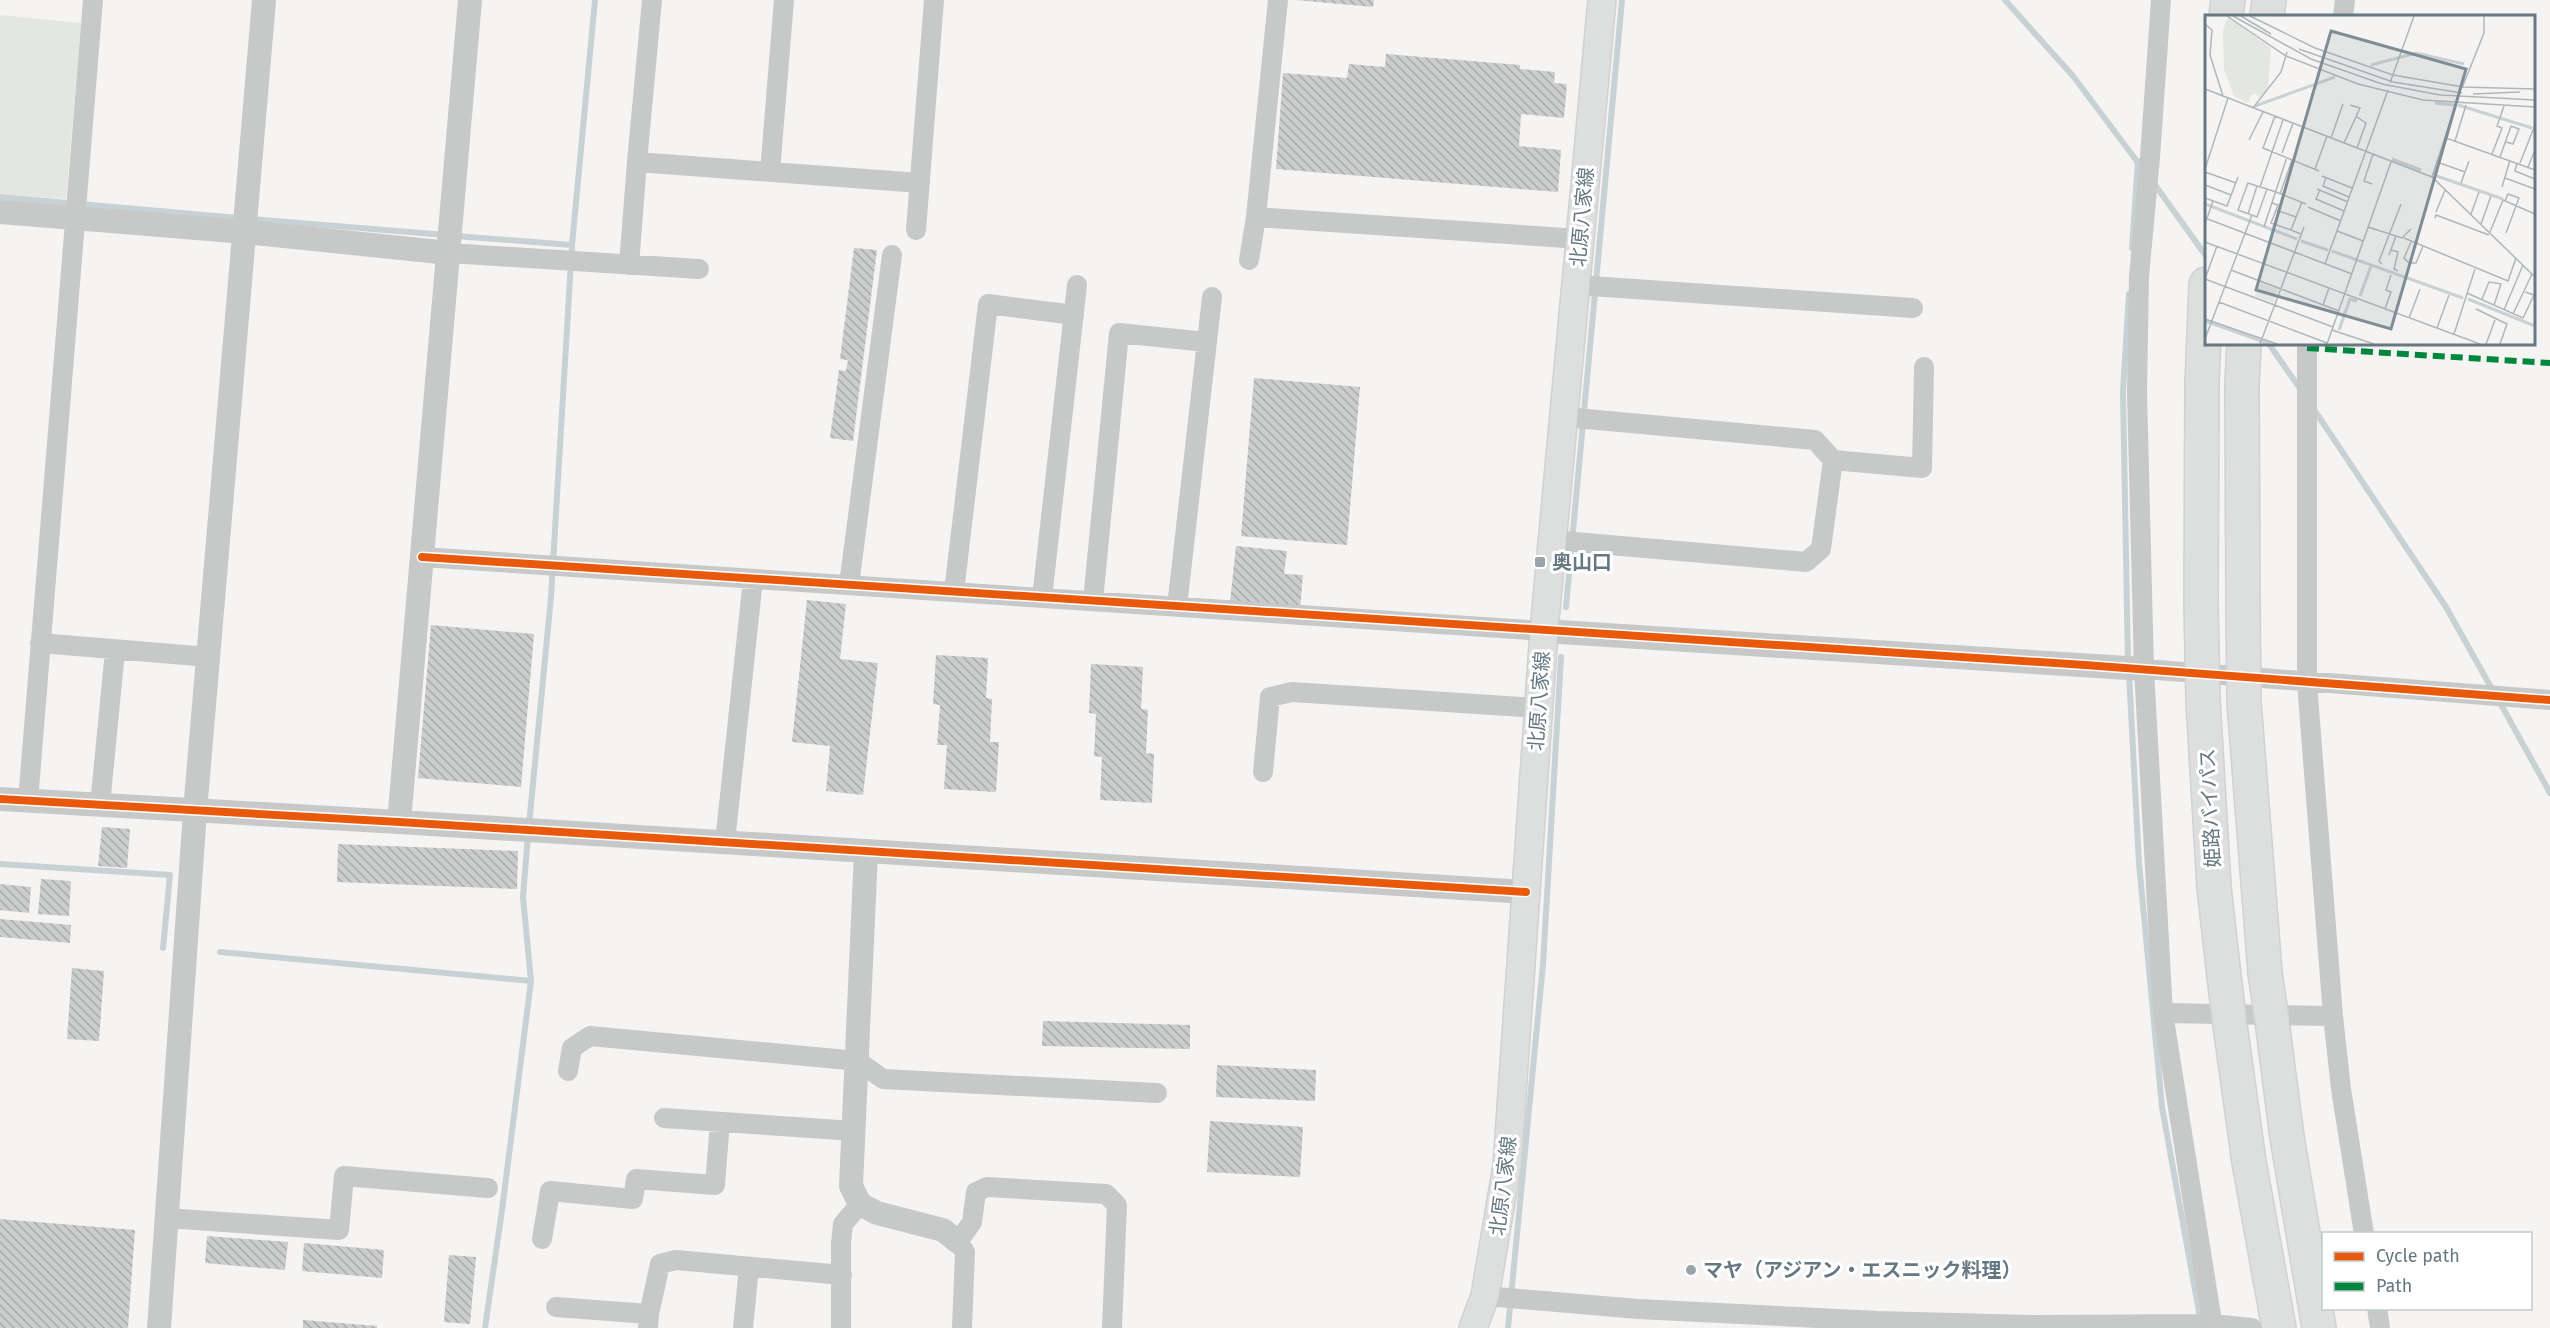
<svg xmlns="http://www.w3.org/2000/svg" width="2550" height="1328" viewBox="0 0 2550 1328" font-family="'Fira Sans','Noto Sans JP',sans-serif">
  <style>
    .green { fill: #e3e6e1 }
    .lines { fill: none; stroke-linecap: round; stroke-linejoin: round }
    .stream { stroke: #c8d1d3; stroke-width: 6 }
    .building { fill: url(#building-back-hatch) }
    .secondary-casing { stroke: #d0d1d1; stroke-width: 30 }
    .motorway-casing { stroke: #d0d1d1; stroke-width: 36 }
    .minor { stroke: #c7c8c8; stroke-width: 20 }
    .tertiary { stroke: #c7c8c8; stroke-width: 24 }
    .secondary { stroke: #dddede; stroke-width: 27 }
    .motorway { stroke: #dddede; stroke-width: 33 }
    .motorway-bridge-casing { stroke: #d0d1d1; stroke-width: 36; stroke-linecap: butt }
    .motorway-bridge { stroke: #dddede; stroke-width: 33 }
    .quiet { stroke: #00873e; stroke-width: 6; stroke-dasharray: 12 6; stroke-linecap: butt }
    .cycleway-casing { stroke: #fff; stroke-width: 11 }
    .cycleway { stroke: #e8590c; stroke-width: 8 }
    .poi-dot { fill: #98a3aa; stroke: #fff; stroke-width: 2 }
    .labels { text-anchor: middle; dominant-baseline: central; stroke-width: 6; stroke-linejoin: round; paint-order: stroke }
    .street-label { font-size: 20px; fill: #667882; stroke: #fff }
    .poi-label { font-size: 20px; font-weight: bold; fill: #667882; stroke: #fff; text-anchor: start }
    .inset-river { fill: none; stroke: #c8d1d3; stroke-width: 3 }
    .inset-road { fill: none; stroke: #afb7bc; stroke-width: 1.5 }
    .view { fill: #7f8e96; fill-opacity: 0.15; stroke: #7f8e96; stroke-width: 3 }
    .inset-edge { fill: none; stroke: #667882; stroke-width: 3 }
  </style>
  <defs>
    <pattern id="building-back-hatch" width="6" height="6" patternUnits="userSpaceOnUse" patternTransform="scale(1.5)"><rect width="6" height="6" fill="#cbcccc"/><path d="M-1 5l2 2M0 0l6 6M5-1l2 2" fill="none" stroke="#a9aaab"/></pattern>
  </defs>
  <rect width="100%" height="100%" fill="#f5f4f3"/>
  <path class="green" d="M0,15l81,8 -15,176 -66,-5z"/>
  <g class="lines">
    <path class="stream" d="M2005,0l68,76 66,88
      M2153,182l53,74
      M0,197l239,21
      M250,219l196,16
      M456,236l116,9
      M2132,248l6,-87
      M2269,344l32,46
      M2313,408l133,199 47,84
      M1566,607l56,-607
      M2128,664l-5,-273 6,-97
      M2129,674l10,189 23,244 39,216
      M2498,699l52,94
      M529,825l22,-228 21,-352 23,-245
      M0,864l170,11 -7,73
      M220,952l311,29
      M485,1328l17,-118 29,-229 -8,-84 5,-62
      M1508,1328l35,-364 18,-307"/>
  </g>
  <path class="building" d="M1296,0h78l-1,7z
    M1386,54l134,11v4l35,3 -1,11 13,1 -3,34 -43,-4 -2,32 42,4 -3,42 -282,-23 7,-96 64,5 2,-14 36,3z
    M854,248l23,2 -24,191 -23,-3 9,-68 7,1 2,-11 -8,-1z
    M1254,378l106,9 -13,158 -106,-9z
    M1236,546l51,5 -3,23 19,1 -3,34 -70,-7z
    M807,600l39,4 -6,55 38,4 -15,132 -37,-4 4,-45 -38,-4z
    M431,625l103,9 -13,153 -103,-9z
    M936,655l52,3 -2,40 6,1 -2,43h9l-3,50 -52,-3 3,-44h-10l3,-40 -7,-1z
    M1091,664l52,3 -2,42 7,1 -2,43 8,1 -2,49 -52,-3 2,-43 -8,-1 2,-42 -7,-1z
    M102,827l28,2 -3,39 -29,-2z
    M338,844l180,7 -1,38 -180,-7z
    M41,879l30,2 -2,35 -31,-2z
    M0,884l31,3 -2,26 -29,-3z
    M0,919l71,6 -1,18 -70,-6z
    M72,968l32,3 -5,70 -32,-2z
    M1043,1021l147,4v24l-148,-3z
    M1217,1065l99,5 -1,31 -99,-4z
    M1210,1121l93,6 -3,50 -93,-5z
    M0,1219l135,11 -7,98h-128z
    M207,1236l81,6 -3,28 -80,-7z
    M304,1243l80,7 -2,28 -80,-7z
    M449,1255l27,2 -6,67 -26,-2z
    M303,1320l74,6v2h-74z"/>
  <g class="lines">
    <g class="secondary-casing">
      <path id="secondary" d="M1473,1328l12,-32 22,-130 37,-535 58,-631"/>
    </g>
    <g class="motorway-casing">
      <path id="motorway" d="M2226,16l2,-16
        M2267,16l2,-16
        M2201,601l1,-218 4,-99
        M2243,602l-1,-217 2,-41
        M2203,701l11,186 10,89
        M2244,702l21,270
        M2272,1021l15,116 32,191
        M2230,1025l19,137 30,166"/>
    </g>
    <path class="minor" d="M2161,0l-11,157 -11,120 -2,115 7,277 19,344 50,315
      M2343,16l2,-16
      M637,162l15,-162
      M770,172l14,-172
      M1256,217l324,22
      M916,230l18,-230
      M449,253l250,16
      M1249,260l7,-43 22,-217
      M629,265l8,-103 283,21
      M1576,285l337,23
      M2307,344v339l26,333 8,73 23,145
      M1565,417l250,23 18,20 89,8 2,-101
      M1552,540l254,22 15,-13 12,-89
      M422,557l1122,74
      M849,585l43,-330
      M954,592l34,-288 86,11
      M1042,598l35,-313
      M1093,601l26,-268 87,9
      M1177,607l35,-310
      M40,643l169,14
      M2144,669l406,31
      M1263,772l7,-75 22,-5 246,16
      M28,801l65,-801
      M100,805l15,-154
      M725,842l28,-263
      M2163,1013l170,3
      M568,1071l4,-23 18,-12 268,25 25,18 274,14
      M664,1118l190,13
      M166,1218l173,12 5,-54 144,12
      M542,1239l8,-48 83,8 3,-20 79,6 5,-63
      M1485,1296l153,13 240,12 153,4 181,-1 40,4
      M556,1307l93,7
      M2377,1308l3,20
      M648,1328l1,-14 11,-50 16,-4 166,15
      M743,1328l6,-61
      M841,1328v-85l2,-19 17,-20
      M962,1328l3,-76 -7,-10 14,-20 4,-30 11,-5 119,7 11,11 -5,123"/>
    <path class="tertiary" d="M0,212l245,20 204,21
      M1544,631l600,38
      M0,799l399,23 1127,70
      M399,822l71,-822
      M866,852l-15,334 9,18 17,9 66,17 15,12
      M159,1328l36,-517 69,-811"/>
    <use href="#secondary" class="secondary"/>
    <use href="#motorway" class="motorway"/>
    <g class="motorway-bridge-casing">
      <path id="motorway-bridge" d="M2201,601l2,100
        M2243,602l1,100
        M2265,972l7,49
        M2224,976l6,49"/>
    </g>
    <use href="#motorway-bridge" class="motorway-bridge"/>
    <path class="quiet" d="M2307,348l243,15"/>
    <g class="cycleway-casing">
      <path id="cycleway" d="M422,557l1663,108 465,35
        M0,799l399,23 1127,70"/>
    </g>
    <use href="#cycleway" class="cycleway"/>
  </g>
  <g class="poi-dot">
    <rect x="1534" y="556" width="12" height="12" rx="3"/>
    <circle cx="1691" cy="1270" r="6"/>
  </g>
  <g class="labels">
    <g class="street-label">
      <text transform="translate(1582 217) rotate(-85)">北原八家線</text>
      <text transform="translate(1539 701) rotate(-86)">北原八家線</text>
      <text transform="translate(2210 808) rotate(-93)">姫路バイパス</text>
      <text transform="translate(1503 1186) rotate(-83)">北原八家線</text>
    </g>
    <g class="poi-label">
      <text x="1552" y="562">奥山口</text>
      <text x="1703" y="1270">マヤ（アジアン・エスニック料理）</text>
    </g>
  </g>
  <g transform="translate(2205 15)">
    <rect width="330" height="330" fill="#f5f4f3"/>
    <path d="M56,268l17,6 -5,14 -18,-7z" fill="#e3e6e1"/>
    <path d="M23,2l43,31 -3,40 -9,10 -3,-5 -5,2 -3,8 -14,-7 -10,-27 -1,-39z" fill="#e3e6e1"/>
    <path class="inset-river" d="M166,50l45,-12 48,11M230,88l19,2M253,90l74,23M50,91l80,-29M187,144l29,11M229,160l69,24M0,189l92,35M96,226l27,9M127,236l131,47M155,281l11,-30M263,284l67,27M0,306l65,23M134,315l11,-31 7,2"/>
    <path class="inset-road" d="M22,1l59,40 72,28 65,16 112,7M28,1l78,43 71,25 58,11 95,5M36,1l30,18M45,1l65,32 78,27 70,12 72,2M0,9l7,6 -2,25 13,41M94,34l94,33 69,11M185,68l24,-67M257,73l22,-55v-17M0,74l227,88 103,100M268,79l47,-2M48,93l28,-36 6,-20M70,101l-12,32 56,23M126,123l12,-34M241,123l89,32M44,125l14,-28M250,126l11,-36M139,128l16,-35 -10,-3M152,133l9,-25 -9,-6M77,138l11,-30M287,139l10,-26 -5,-2 7,-20M295,142l11,-31 8,3 -6,15 -7,-2M232,147l28,10M312,148l-2,8 20,8M315,148l15,-38M323,152l7,-17M0,154l23,-71M110,154l12,-33M0,157l31,11M117,161l30,12M227,162l27,-82M121,163l-3,8 26,11M300,163l30,11M256,168l8,-22M167,169l-8,-3 9,-27M0,170l26,10M55,172l23,-67M297,172l8,-27M62,174l-10,28 -19,-7 10,-27 9,3 10,3 9,3 30,12M112,174l31,13M115,175l-4,9 28,12M75,179l12,-34M0,183l22,8 11,-29M300,186l3,-7 11,4 -13,35M67,188l6,2 -7,18 20,7M103,192l33,14M71,195l20,7M231,197l9,-22M43,199l9,-28M266,199l8,-22M0,203l147,56M230,203l1,-3 53,20M0,209l8,-23M276,209l10,-28M59,212l23,-70M163,212l34,11 9,-9M132,216l26,10M285,217l13,-32 32,14M96,219l-10,-4 11,-28M199,223l104,43 8,-23M0,227l275,102M186,235l7,2 -4,17 4,2M184,240l7,-19M204,248h7l7,-17M204,248l-5,-5 7,-16M120,249l63,-174M177,249l-3,-3 22,-57M26,255l108,41M0,264l128,48M0,264l12,-33M262,278l56,25 11,-23 -9,-3M277,284l7,-17 12,2 -7,21M14,287l108,41M118,290l6,-17M180,294l6,-17 -5,-2 5,-15M271,294l31,15 -7,20M299,295l19,-45M308,299l19,-40M204,303l11,-29M0,304l72,25M232,313l12,-33M127,315l42,14M249,319l21,-65M0,324l47,-124M55,329l44,-117M122,329l64,-182M281,329l9,-24"/>
    <path class="view" d="M126,16l135,38 -75,260 -135,-39z"/>
    <rect width="330" height="330" class="inset-edge"/>
  </g>
  <rect x="2322" y="1232" width="210" height="78" fill="#ffffff" stroke="#c2c9cd" stroke-width="1.5"/>
  <rect x="2334" y="1252" width="30" height="9" fill="#e8590c" stroke="#c2c9cd" stroke-width="1.5"/>
  <text x="2376" y="1262" font-size="18" fill="#667882">Cycle path</text>
  <rect x="2334" y="1282" width="30" height="9" fill="#00873e" stroke="#c2c9cd" stroke-width="1.5"/>
  <text x="2376" y="1292" font-size="18" fill="#667882">Path</text>
</svg>
